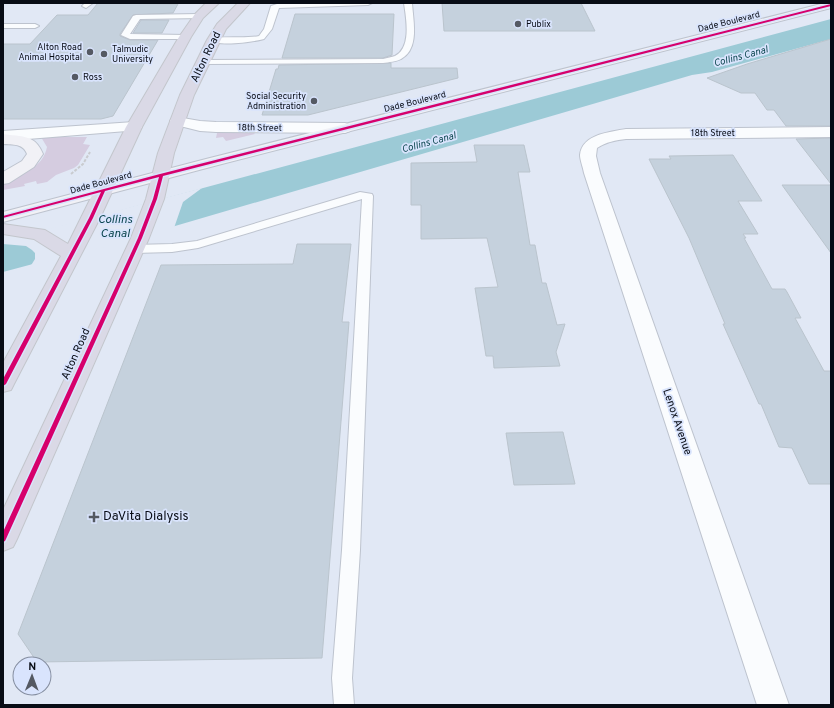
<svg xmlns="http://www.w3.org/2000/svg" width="834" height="708" viewBox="0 0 834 708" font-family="Overpass,sans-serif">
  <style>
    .green { fill: #d5cce0 }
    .water { fill: #9ccad6 }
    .pier { fill: #e1e8f5 }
    .building { fill: #c5d1dd; stroke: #bac4cd }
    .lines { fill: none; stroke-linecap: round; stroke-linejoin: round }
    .lane-casing { stroke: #bdc3ce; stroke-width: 2 }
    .street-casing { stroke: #bdc3ce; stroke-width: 2 }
    .secondary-casing { stroke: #bdc3ce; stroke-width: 2 }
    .highway-casing { stroke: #c3c6cc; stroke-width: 2 }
    .path { stroke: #c9cbcf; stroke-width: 2; stroke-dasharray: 3 1.5; stroke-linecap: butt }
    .lane { fill: #fafcfe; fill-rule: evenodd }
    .street { fill: #fafcfe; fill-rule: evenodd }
    .secondary { fill: #f1f1f6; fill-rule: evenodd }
    .highway { fill: #dad9e6; fill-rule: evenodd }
    .cycleway-casing { stroke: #d9e4fd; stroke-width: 3 }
    .cycleway { fill: #d6006c; fill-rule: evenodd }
    .poi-dot { fill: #545963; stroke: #d9e4fd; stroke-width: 1.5 }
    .labels { text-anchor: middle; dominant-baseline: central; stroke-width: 3.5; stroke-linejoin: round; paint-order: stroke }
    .far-street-label { font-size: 9px; fill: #080c15; stroke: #d9e4fd }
    .far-poi-label { font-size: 9px; fill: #080c15; stroke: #d9e4fd; text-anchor: start }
    .far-water-label { font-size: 10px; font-style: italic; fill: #0b454e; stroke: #d9e4fd }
    .street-label { font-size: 11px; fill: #080c15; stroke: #d9e4fd }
    .water-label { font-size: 12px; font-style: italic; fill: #0b454e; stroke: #d9e4fd }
    .near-poi-label { font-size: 13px; fill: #080c15; stroke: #d9e4fd; text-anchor: start }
  </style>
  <rect width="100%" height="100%" fill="#e1e8f5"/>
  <path class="green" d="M217,133h37l1,1 -29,7 -3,-4 -7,1z
    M41,137h46l-4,7 7,1 -12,20 -4,3 -18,7 -9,7 -10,2 -1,-3 -12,3 1,2 -22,4v-6c18,-9 40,-16 44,-37z"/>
  <path class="water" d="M831,19v20l-119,33 -20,3 -517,151 -172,46v-30z"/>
  <path class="pier" d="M202,188l-19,14 -9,26 -144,39 5,-8v-6l-3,-3 -6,-4 -23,-2v-3z"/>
  <path class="building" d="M98,3l80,1 -5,9 -40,2 -13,19v2l10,4h28l-45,76 -12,3h-98v-75h27l27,-29h31z
    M442,3h139l14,28h-151z
    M295,14h99l-2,41 -9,3h-101z
    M141,20h28l-7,13h-29z
    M831,39v87h-45l-12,-16h-7l-12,-17h-14l-34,-15 40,-14z
    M391,63v5h66l1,10 -150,37h-46l14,-46h2l1,-4z
    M831,138v46l-35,-45z
    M474,145h50l6,27h-12l12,73h5l7,38h4l11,42 8,-1 -9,28 4,14 -66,2 -1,-12h-7l-11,-68 23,-1 -11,-49 -66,1v-34h-10v-42l66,-1z
    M733,155l29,46h-24l20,33h-15l3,4h-2l28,51h13l2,3 14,26h-6l29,53h7v113h-22l-17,-36 -13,-1 -18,-43h-2l-36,-80h2l-36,-86 -40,-79h22l-2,-3z
    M782,185h49v68z
    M297,244h54l-9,78h7l-27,336 -285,4 -19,-28 143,-369 132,-1z
    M563,432l12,52 -61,1 -8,-52z"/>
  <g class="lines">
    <g class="lane-casing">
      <path id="lane" d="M85,3h8l-7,5 -4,-2z
        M302,3h70l-4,2 -89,3 -7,21 -8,10c-11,3 -46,8 -55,1 6,-5 38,-1 50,-4l5,-7 7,-23 6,-2z
        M404,3h8c1,17 8,46 -11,56 -5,3 -12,3 -18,4l-181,1 -4,-2 4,-2 181,-1c4,-1 9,-2 12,-3 17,-9 11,-38 9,-53z
        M199,14l4,2 -1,2 -62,1 -10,15 55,1h3v4h-58l-9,-4 12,-19 3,-1z
        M3,24h32l4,2 -4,2h-32z
        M360,192l12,2 1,2 -13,354 -8,128 2,27h-20l-2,-27 10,-128 20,-351 -164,49 -26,4 -38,1 -4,-1 -2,-3 2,-3 4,-1 38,-1 25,-3z"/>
    </g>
    <g class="street-casing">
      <path id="street" d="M177,117l23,4 16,1 129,1 5,2 3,3 -3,3 -5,2 -129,-1 -16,-1 -28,-7 -2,-3 2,-3z
        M134,122l5,2 3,3 -3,3 -136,11v-10z
        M831,127v10l-205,2c-10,1 -20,3 -29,9l-1,8 4,17 189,532h-32l-173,-532c-1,-6 -4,-13 -4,-18 2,-21 30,-23 46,-26z"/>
    </g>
    <g class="secondary-casing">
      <path id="secondary" d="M825,3h6v5l-613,157 -215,57v-10l203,-53z
        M3,134c19,3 32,0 40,20l-9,13 -25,16 -6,1v-12l19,-11 5,-7c-4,-11 -14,-9 -24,-10z"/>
    </g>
    <g class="highway-casing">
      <path id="highway" d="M206,3h13l-16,15 -12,19 -49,90 -42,91 -86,166 -3,6 -8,2v-29l58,-107 -27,-17 -31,-5v-10l42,6 23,14 58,-117 53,-90 16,-23z
        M238,3h12l-24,26 -32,66 -20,58 -10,46 -15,39 -132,301 -4,8 -10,4v-41l128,-272 15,-39 12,-46 22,-58 27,-55 10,-16z"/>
    </g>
    <path class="path" d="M71,174l12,-10 7,-12"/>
    <use href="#lane" class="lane"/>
    <use href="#street" class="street"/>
    <use href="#secondary" class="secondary"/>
    <use href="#highway" class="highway"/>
    <g class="cycleway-casing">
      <path id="cycleway" d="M831,4v2l-668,170 -6,23 -15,39 -136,301 -1,2 -2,1v-10l135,-294 15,-39 6,-22 -54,14 -12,27 -87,166 -3,2v-7l86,-161 12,-26 -98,26v-2l157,-42z"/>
    </g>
    <use href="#cycleway" class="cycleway"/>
  </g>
  <g class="poi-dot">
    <circle cx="518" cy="24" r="4"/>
    <circle cx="90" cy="52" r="4"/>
    <circle cx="104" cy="54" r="4"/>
    <circle cx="75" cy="77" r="4"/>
    <circle cx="314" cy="101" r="4"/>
    <path d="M92 511h4v4h4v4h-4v4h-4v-4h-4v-4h4z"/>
  </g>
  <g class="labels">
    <g class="far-street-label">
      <text transform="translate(729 22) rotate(-14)">Dade Boulevard</text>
      <text transform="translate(415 102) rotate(-14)">Dade Boulevard</text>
      <text transform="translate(260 128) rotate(1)">18th Street</text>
      <text x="713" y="133">18th Street</text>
      <text transform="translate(101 183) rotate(-15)">Dade Boulevard</text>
    </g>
    <g class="far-poi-label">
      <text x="526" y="24">Publix</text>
      <text x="82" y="47" text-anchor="end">Alton Road<tspan x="82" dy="10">Animal Hospital</tspan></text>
      <text x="112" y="49">Talmudic<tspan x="112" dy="10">University</tspan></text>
      <text x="83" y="77">Ross</text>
      <text x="306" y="96" text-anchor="end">Social Security<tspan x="306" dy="10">Administration</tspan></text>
    </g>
    <g class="far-water-label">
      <text transform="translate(741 57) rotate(-15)">Collins Canal</text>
      <text transform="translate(429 143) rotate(-15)">Collins Canal</text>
    </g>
    <g class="street-label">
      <text transform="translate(206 57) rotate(-64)">Alton Road</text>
      <text transform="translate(76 354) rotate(-66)">Alton Road</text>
      <text transform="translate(677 422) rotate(71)">Lenox Avenue</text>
    </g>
    <g class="water-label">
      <text x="115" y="220">Collins<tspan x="115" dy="14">Canal</tspan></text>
    </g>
    <g class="near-poi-label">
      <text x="103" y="517">DaVita Dialysis</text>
    </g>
  </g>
  <rect width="834" height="708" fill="none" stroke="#080c15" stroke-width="8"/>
  <g transform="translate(32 676) rotate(1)"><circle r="19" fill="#d9e4fd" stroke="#858ea0"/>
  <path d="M0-3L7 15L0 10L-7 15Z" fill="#545963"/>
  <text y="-6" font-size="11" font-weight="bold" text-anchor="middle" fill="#080c15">N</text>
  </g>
</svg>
